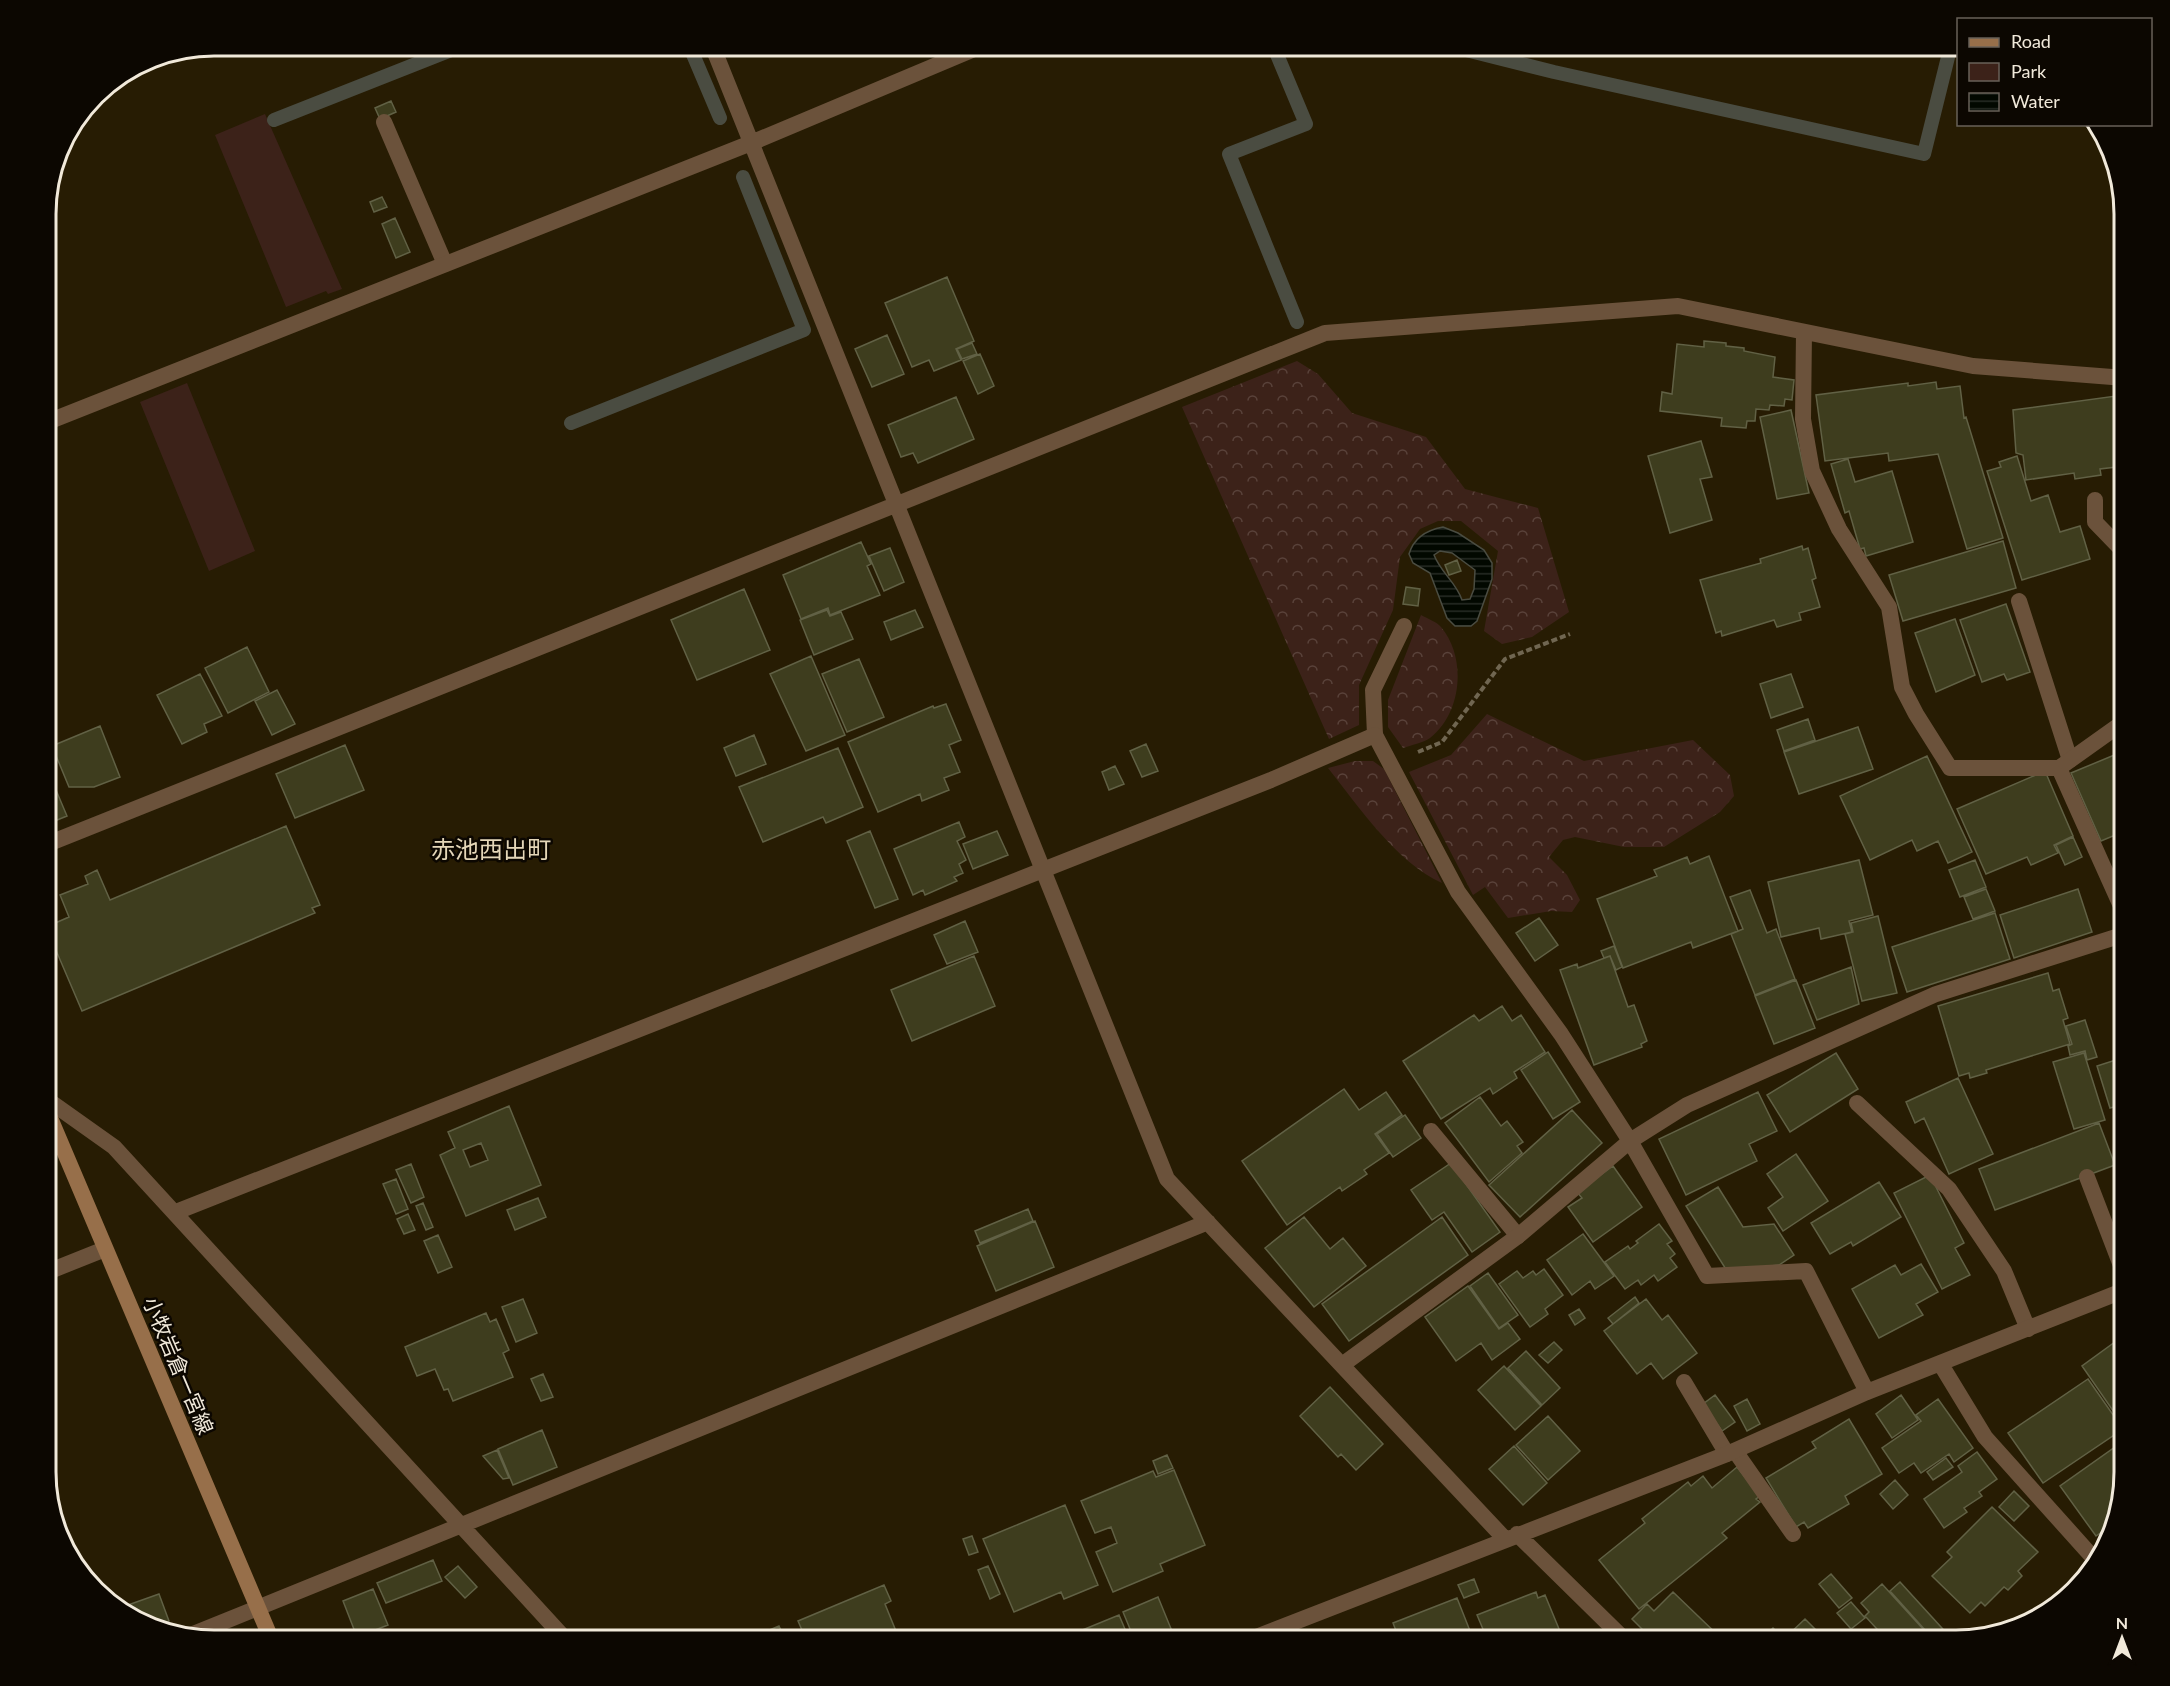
<svg xmlns="http://www.w3.org/2000/svg" width="2170" height="1686" viewBox="0 0 2170 1686" font-family="Lato,'Noto Sans JP',sans-serif">
  <style>
    .green { fill: #3c2219 }
    .forest { fill: url(#forest-crowns) }
    .water { fill: url(#water-rules); stroke: #4a4c41; stroke-width: 1.5; fill-rule: evenodd }
    .lines { fill: none; stroke-linecap: round; stroke-linejoin: round }
    .stream { stroke: #4a4c41; stroke-width: 14 }
    .building { fill: #3e3d1e; stroke: #616145; stroke-width: 1.5; fill-rule: evenodd }
    .path { stroke: #706651; stroke-width: 4; stroke-dasharray: 6 3; stroke-linecap: butt }
    .service { stroke: #6b523b; stroke-width: 16 }
    .minor { stroke: #6b523b; stroke-width: 16 }
    .secondary { stroke: #976f4a; stroke-width: 16 }
    .labels { text-anchor: middle; dominant-baseline: central; stroke-width: 5; stroke-linejoin: round; paint-order: stroke }
    .street-label { font-size: 21px; fill: #f1e9da; stroke: #0c0701 }
    .quarter-label { font-size: 24px; fill: #e4d6b8; stroke: #0c0701 }
    .rim { fill: none; stroke: #f1e9da; stroke-width: 3 }
  </style>
  <defs>
    <pattern id="forest-crowns" width="20" height="18" patternUnits="userSpaceOnUse" patternTransform="scale(1.5)"><rect width="20" height="18" fill="#3c2219"/><path d="M2 6a3 3 0 1 1 6 0M12 15a3 3 0 1 1 6 0" fill="none" stroke="#59423a"/></pattern>
    <pattern id="water-rules" width="6" height="5" patternUnits="userSpaceOnUse" patternTransform="scale(1.5)"><rect width="6" height="5" fill="#020800"/><path d="M0 2.5h6" fill="none" stroke="#272c25"/></pattern>
  </defs>
  <rect width="100%" height="100%" fill="#271c03"/>
  <path class="green" d="M265,114l77,175 -14,5 -2,-3 -40,16 -71,-172z
    M187,383l68,168 -46,20 -69,-169z"/>
  <path class="forest" d="M1297,361l21,13 34,39 74,24 39,52 73,19 31,104 -37,25 -30,7 -18,-13 14,-80 -37,-30h-23l-18,8 -20,28 -7,53 -34,75v40l-30,14 -147,-332z
    M1421,615c7,4 16,7 20,12 26,31 21,86 -11,111 -7,5 -19,7 -27,10l-15,-21v-27z
    M1487,714l97,47 109,-21 37,35 4,21 -14,16 -56,35h-40l-49,-10 -12,3 -14,17 18,18 13,25 -8,12 -21,-1 -43,7 -23,-31 -12,8 -64,-123 42,-17z
    M1355,761h18l11,8 58,114c-46,-21 -83,-76 -114,-115z"/>
  <path class="water" d="M1443,527l15,6 26,17 8,13v16l-15,42 -6,5h-16l-8,-8 -17,-45 -17,-10 -4,-9c5,-17 18,-24 34,-27zM1440,551l12,2 23,17 -1,19 -4,10 -8,1c-6,-18 -21,-27 -28,-45z"/>
  <g class="lines">
    <path class="stream" d="M689,45l31,73
      M1273,45l33,79 -77,30 68,168
      M1446,45l108,27 370,82 27,-109
      M274,120l190,-75
      M571,423l233,-93 -61,-153"/>
  </g>
  <path class="building" d="M391,101l5,11 -16,7 -5,-11z
    M382,197l5,10 -13,5 -4,-10z
    M395,218l15,34 -14,6 -14,-34z
    M947,277l27,64 -18,8 5,11 -27,11 -5,-11 -17,7 -27,-64z
    M887,335l17,39 -32,13 -17,-38z
    M1704,341l22,2v3l18,2v3l31,6 -2,20 21,3 -2,20 -7,-1 -1,7 -14,-1 -1,5 -13,-1 -1,12h-8l-1,7 -25,-2 1,-8 -62,-7 2,-19 10,2 5,-50 27,3z
    M972,343l5,11 -15,5 -5,-10z
    M980,354l14,32 -16,8 -15,-33z
    M1936,382l1,7 23,-3 4,32 2,-1 37,121 -36,11 -29,-95 -49,7 -1,-8 -63,8 -9,-66 92,-12v3z
    M2116,396l2,9 7,-1v25h-4l4,37 -25,3 1,6 -26,4 -1,-6 -48,7 -3,-25 -7,-2 -3,-43z
    M956,397l18,42 -56,24 -5,-10 -12,4 -13,-32z
    M1791,410l18,83 -32,6 -17,-82z
    M1701,441l11,36 -12,2 12,41 -42,13 -22,-77z
    M2017,456l14,45 17,-6 12,37 20,-6 10,33 -68,21 -35,-109 14,-4 -2,-5z
    M1848,459l7,23 37,-11 21,71 -47,14 -2,-8 -4,1 -11,-38 -4,2 -14,-49z
    M2003,541l13,47 -113,33 -14,-46z
    M861,542l10,22 -4,2 13,29 -50,20 -2,-7 -27,11 -18,-44z
    M1802,546l1,4 5,-2 8,30 -4,2 8,27 -21,6 2,7 -24,7 -3,-7 -52,16 -1,-5 -5,2 -16,-53 61,-17 -1,-4z
    M890,548l14,34 -20,9 -15,-35z
    M1457,560l4,11 -12,4 -4,-10z
    M1406,587l14,2 -2,17 -15,-2z
    M744,589l26,61 -73,30 -26,-60z
    M2006,604l24,68 -23,8 -3,-6 -22,8 -22,-62z
    M827,610l3,6 11,-4 12,27 -39,16 -14,-35z
    M915,610l8,17 -32,13 -7,-18z
    M1955,619l20,56 -39,17 -21,-59z
    M247,647l22,45 -41,21 -23,-45z
    M811,656l34,79 -39,16 -36,-77z
    M859,659l25,58 -37,15 -25,-58z
    M200,674l22,42 -18,8 3,8 -25,12 -25,-49z
    M1791,674l12,33 -32,11 -11,-34z
    M277,690l18,34 -23,11 -17,-34z
    M946,704l15,36 -12,5 11,27 -16,6 5,12 -27,11 -2,-7 -42,18 -30,-70 85,-36 1,2z
    M1808,719l7,21 -31,11 -7,-21z
    M100,726l20,51 -26,10h-25l-17,-41z
    M1858,727l15,42 -74,25 -15,-42z
    M2125,734v97l-24,10 -30,-68 53,-22 -6,-13z
    M754,735l12,29 -30,12 -12,-28z
    M1146,744l12,27 -16,6 -12,-26z
    M345,745l19,45 -69,28 -19,-44z
    M838,748l25,59 -37,16 -3,-6 -60,25 -24,-55z
    M1927,756l45,96 -24,11 -10,-22 -21,10 -5,-11 -42,20 -30,-64z
    M45,764l22,52 -22,9z
    M1115,766l9,18 -15,6 -7,-18z
    M2045,771l28,65 -19,9 4,8 -27,12 -4,-8 -41,17 -29,-65z
    M959,822l6,15 -8,4 9,19 -7,4 4,9 -9,4 3,4 -32,14 -2,-5 -10,5 -19,-46z
    M286,826l34,79 -8,3 3,5 -233,98 -36,-84 23,-10 -9,-22 28,-11 -3,-8 12,-6 13,30z
    M870,831l28,68 -23,9 -28,-67z
    M997,831l11,24 -35,14 -10,-25z
    M2073,837l9,20 -17,8 -9,-20z
    M1709,856l29,75 -45,17 -2,-6 -68,26 -26,-69 60,-23 -3,-6 33,-13 3,7z
    M1859,860l14,55 -24,6 3,11 -31,7 -2,-11 -38,9 -13,-55z
    M1975,860l11,27 -26,10 -11,-27z
    M1986,889l9,22 -22,8 -9,-22z
    M2078,889l14,43 -78,26 -14,-43z
    M1750,890l17,43 9,-4 19,50 -40,16 -24,-61 12,-5 -13,-32z
    M1995,913l15,46 -103,33 -15,-45z
    M1878,916l19,77 -35,8 -17,-67 8,-2 -2,-9z
    M1539,918l19,27 -23,16 -19,-28z
    M965,921l13,31 -31,12 -13,-29z
    M1614,946l8,21 -6,3 -6,-14 -6,2 -3,-7z
    M974,956l21,50 -83,35 -21,-51z
    M1610,956l18,51 6,-2 13,36 -6,3 1,3 -48,18 -34,-95 17,-6 1,4z
    M1851,967l8,37 -42,16 -14,-35z
    M2048,973l5,18 6,-2 9,29 -5,2 7,24 -84,26 1,3 -17,5 -1,-5 -10,3 -21,-70z
    M1796,980l19,48 -41,16 -19,-48z
    M1502,1006l10,15 9,-6 24,37 -31,20 3,6 -24,16 -3,-6 -49,31 -38,-58 71,-46 5,6z
    M2085,1020l12,37 -10,3 -2,-9 -15,4 -2,-9 4,-2 -6,-18z
    M1548,1052l32,50 -27,17 -32,-49z
    M1836,1053l22,36 -68,43 -23,-37z
    M2084,1053l21,67 -31,9 -21,-67z
    M2125,1057v47l-15,4 -13,-42z
    M1958,1078l35,76 -44,20 -25,-56 -9,5 -9,-21z
    M1344,1089l15,21 27,-18 16,23 -27,19 14,19 -25,17 3,4 -25,17 -2,-4 -53,38 -45,-64z
    M1758,1092l19,39 -28,13 8,17 -71,34 -27,-56z
    M1480,1097l21,29 6,-5 16,21 -6,4 5,7 -33,29 -44,-59z
    M509,1106l32,79 -75,31 -26,-61 15,-7 -7,-16zM481,1143l7,17 -18,7 -7,-17z
    M1572,1110l30,33 -82,74 -31,-32z
    M1405,1115l16,23 -28,19 -16,-23z
    M2099,1123l16,42 -120,45 -16,-41z
    M1796,1154l32,47 -45,30 -15,-23 15,-11 -16,-23z
    M1451,1163l49,69 -28,20 -28,-40 -12,8 -21,-30z
    M411,1164l13,33 -13,6 -15,-33z
    M1613,1166l29,41 -49,35 -25,-35 14,-9 -5,-6z
    M1930,1175l34,68 -9,5 15,27 -28,14 -48,-96z
    M396,1179l12,30 -12,5 -13,-30z
    M1879,1182l22,35 -48,29 -2,-4 -21,12 -19,-31z
    M1718,1187l25,40 31,-3 20,31 -15,10 -52,6 -41,-65z
    M538,1198l8,19 -31,13 -8,-20z
    M423,1203l10,24 -7,3 -10,-24z
    M1028,1209l5,12 -53,22 -5,-12z
    M408,1214l7,16 -11,4 -7,-15z
    M1304,1217l26,32 13,-11 23,28 -52,41 -49,-59z
    M1442,1217l26,38 -119,86 -27,-37z
    M1035,1221l19,46 -58,24 -19,-45z
    M1659,1224l13,17 -5,3 8,10 -5,4 7,9 -19,14 -4,-6 -13,10 -3,-5 -13,9 -20,-27 23,-16 2,3 8,-6 -2,-2z
    M1583,1234l31,42 -19,13 -5,-8 -18,14 -25,-35z
    M438,1235l14,32 -14,6 -14,-32z
    M1921,1264l17,28 -22,12 7,11 -44,23 -27,-49 43,-24 6,10z
    M1544,1269l19,26 -18,14 3,5 -18,13 -31,-43 18,-13 6,7 10,-7 3,4z
    M1488,1273l30,42 -19,13 -29,-42z
    M1468,1286l31,43 9,-6 12,16 -28,21 -11,-17 -25,18 -31,-44z
    M1635,1297l4,6 -26,21 -5,-6z
    M523,1299l14,34 -21,9 -14,-35z
    M1646,1299l16,21 6,-5 29,38 -34,26 -12,-16 -14,11 -33,-43z
    M1579,1309l6,9 -10,7 -6,-10z
    M486,1313l4,9 6,-3 13,31 -6,3 10,24 -60,24 -5,-12 -4,1 -9,-21 -18,7 -12,-29z
    M2119,1339l6,9v80l-43,-62z
    M1554,1342l8,8 -14,13 -9,-8z
    M1526,1351l34,37 -18,17 -34,-37z
    M1504,1366l37,40 -26,24 -37,-40z
    M543,1374l10,23 -12,4 -10,-22z
    M2088,1379l35,50 -80,54 -35,-50z
    M1330,1387l53,57 -27,26 -15,-16 -3,3 -38,-41z
    M1715,1395l20,27 -13,9 -19,-27z
    M1901,1395l17,25 -26,18 -16,-24z
    M1747,1399l13,25 -13,7 -13,-25z
    M1938,1399l35,49 -19,14 -5,-8 -28,19 -7,-10 -15,10 -17,-25 39,-27 -5,-6z
    M1548,1416l32,35 -32,29 -32,-35z
    M1849,1419l33,55 -37,22 4,8 -41,24 -4,-6 -8,5 -30,-49 50,-30 -4,-6z
    M542,1430l15,37 -44,18 -15,-36z
    M2125,1440v33l-8,48 -21,15 -36,-50z
    M1514,1446l33,37 -24,22 -34,-36z
    M497,1450l12,28 -6,1 -20,-23z
    M1977,1452l20,27 -18,13 3,4 -18,12 3,4 -23,16 -20,-29 38,-27 -4,-6z
    M1167,1455l6,13 -15,6 -5,-13z
    M1946,1458l7,9 -20,13 -6,-8z
    M1737,1467l23,29 -4,3 4,3 -38,31 5,5 -88,71 -40,-49 46,-37 -3,-4 46,-37 3,4 12,-10 9,12z
    M1174,1470l31,75 -45,19 3,7 -50,21 -17,-40 21,-9 -6,-16 -16,6 -14,-32 72,-30 3,6z
    M1895,1480l13,15 -15,14 -13,-15z
    M2014,1491l15,15 -15,15 -15,-14z
    M1065,1505l33,80 -34,14 -3,-7 -47,20 -31,-73z
    M1992,1507l46,45 -20,19 4,5 -14,14 -4,-3 -19,19 -4,-4 -11,11 -38,-37 20,-19 -5,-5z
    M972,1536l6,16 -9,3 -6,-16z
    M433,1560l9,21 -56,22 -9,-20z
    M458,1566l19,21 -12,11 -20,-21z
    M988,1566l12,28 -10,5 -12,-29z
    M1831,1574l21,24 -13,10 -20,-24z
    M1474,1579l5,13 -15,6 -6,-13z
    M1900,1582l51,56 -4,3h-12l-45,-50z
    M1882,1584l52,57h-46l-23,-25 4,-4 -8,-9z
    M884,1585l7,16 -6,3 15,37h-88l-2,-6 -5,2 -7,-16z
    M373,1589l15,36 -31,12 -14,-36z
    M1536,1592l2,6 7,-3 19,46h-76l-11,-26z
    M1673,1592l51,49h-70l-22,-22 15,-15 7,7z
    M159,1594l10,27 -18,7 -18,-10 -5,-13z
    M1158,1597l16,39 -12,5h-27l-12,-29z
    M1457,1598l17,43h-74l-7,-18z
    M1851,1602l14,16 -14,11 -14,-16z
    M1119,1615l11,26h-46l-4,-10z
    M1805,1619l22,22h-37l-4,-4z
    M779,1626l7,15h-43z
    M1773,1628l13,13h-26z"/>
  <g class="lines">
    <path class="path" d="M1418,752l24,-10 63,-83 65,-25"/>
    <path class="service" d="M384,122l61,142
      M2095,500v22l30,31
      M2019,601l51,159
      M1375,735l-2,-45 31,-64
      M1857,1103l92,86 55,82 24,58
      M1431,1131l87,105
      M2087,1177l38,99
      M1684,1382l43,72
      M1735,1451l58,83"/>
    <path class="minor" d="M712,45l455,1134 338,360
      M1804,332l-1,87 9,52 27,58 50,78 13,80 14,27 34,54h109l66,-47
      M45,423l706,-280 233,-98
      M2059,768l66,147
      M45,845l1280,-512 353,-27 295,60 152,12
      M45,1098l69,49 453,494
      M176,1212l1095,-432 104,-45 83,157 103,142 69,107 77,135 99,-5 61,121
      M45,1273l60,-24
      M1940,1363l45,74 112,125
      M1342,1365l176,-129 112,-95 57,-36 249,-111 189,-60
      M1517,1534l109,107
      M186,1637l1022,-415
      M1246,1641l481,-187 140,-62 258,-102"/>
    <path class="secondary" d="M45,1106l227,535"/>
  </g>
  <g class="labels">
    <g class="street-label">
      <text transform="translate(179 1365) rotate(67)">小牧岩倉一宮線</text>
    </g>
    <g class="quarter-label">
      <text x="491" y="848">赤池西出町</text>
    </g>
  </g>
  <path d="M0 0H2170V1686H0ZM214 56H1956A158 158 0 0 1 2114 214V1472A158 158 0 0 1 1956 1630H214A158 158 0 0 1 56 1472V214A158 158 0 0 1 214 56Z" fill="#0c0701" fill-rule="evenodd"/>
  <path class="rim" d="M214 56H1956A158 158 0 0 1 2114 214V1472A158 158 0 0 1 1956 1630H214A158 158 0 0 1 56 1472V214A158 158 0 0 1 214 56Z"/>
  <rect x="1957" y="18" width="195" height="108" fill="#0c0701" stroke="#686158" stroke-width="1.5"/>
  <rect x="1969" y="38" width="30" height="9" fill="#976f4a" stroke="#686158" stroke-width="1.5"/>
  <text x="2011" y="48" font-size="18" fill="#f1e9da">Road</text>
  <rect x="1969" y="63" width="30" height="18" fill="#3c2219" stroke="#686158" stroke-width="1.5"/>
  <text x="2011" y="78" font-size="18" fill="#f1e9da">Park</text>
  <rect x="1969" y="93" width="30" height="18" fill="url(#water-rules)" stroke="#686158" stroke-width="1.5"/>
  <text x="2011" y="108" font-size="18" fill="#f1e9da">Water</text>
  <g transform="translate(2122 1638)" stroke="#0c0701" stroke-width="4.5" paint-order="stroke">
  <path d="M0-4.5L10 22L0 15L-10 22Z" fill="#f1e9da"/>
  <text y="-9" font-size="16" font-weight="bold" text-anchor="middle" fill="#f1e9da">N</text>
  </g>
</svg>
